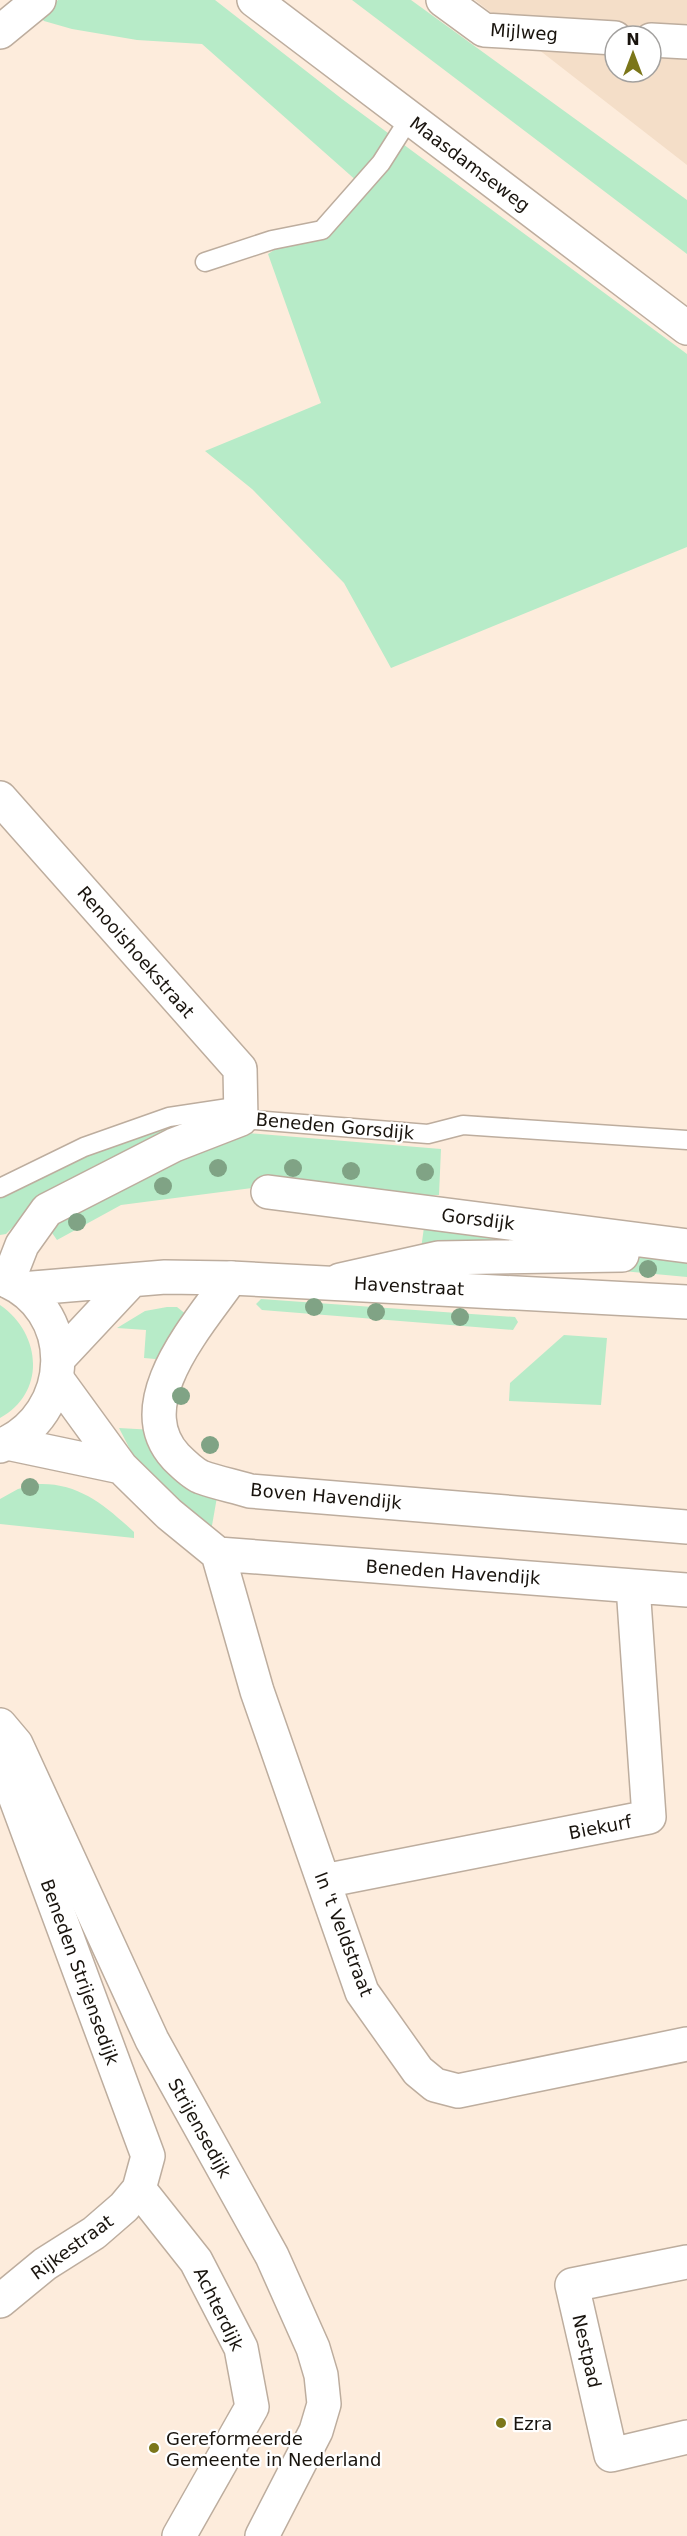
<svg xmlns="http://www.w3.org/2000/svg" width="687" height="2536" viewBox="0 0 687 2536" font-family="'DejaVu Sans',sans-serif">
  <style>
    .built { fill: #f4dec8; fill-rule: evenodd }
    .green { fill: #b7ebc8 }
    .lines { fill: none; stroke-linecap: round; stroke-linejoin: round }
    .service-casing { stroke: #bdad9e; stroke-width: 21 }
    .minor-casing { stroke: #bdad9e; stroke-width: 36 }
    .tertiary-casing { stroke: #bdad9e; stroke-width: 36 }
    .service { stroke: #fff; stroke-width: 18 }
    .minor { stroke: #fff; stroke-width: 33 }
    .tertiary { stroke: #fff; stroke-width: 33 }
    .tree { fill: #80a385 }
    .poi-dot { fill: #7b761a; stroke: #fff; stroke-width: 2 }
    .labels { text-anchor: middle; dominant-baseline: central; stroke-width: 4.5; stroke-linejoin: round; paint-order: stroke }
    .street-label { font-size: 18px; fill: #19140e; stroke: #fff }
    .poi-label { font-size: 18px; fill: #19140e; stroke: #fff; text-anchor: start }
  </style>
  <rect width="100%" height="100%" fill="#fdecdc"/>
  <path class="built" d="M475,0h212v165zM615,36h36v36h-36z"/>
  <path class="green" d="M58,0h157l127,99 345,255v193l-296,121 -47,-85 -92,-94 -47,-38 116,-48 -53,-149 99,-64 -165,-146 -65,-4 -65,-11 -28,-8 -4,-4z
    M352,0h59l276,200v54z
    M167,1128l6,1v4l-79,33 -67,47 -21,21 -6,1v-38c54,-26 108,-58 167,-69z
    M247,1133l194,16 -2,46 -90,2 -82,-11 -146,19 -64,35 -7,-10 54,-39z
    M425,1220l124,19 -128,10z
    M687,1254v23l-150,-14z
    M261,1299l254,18 3,5 -5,8 -251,-20 -6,-6z
    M0,1305c41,28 47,87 0,113z
    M167,1307h10l10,8 -21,45 -22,-2 2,-28 -29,-2 28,-17z
    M564,1335l43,3 -6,67 -92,-4 1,-18z
    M119,1428l35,2 63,67 -7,40 -72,-72z
    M37,1484c41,-2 68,21 97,48v6l-134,-14v-25l18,-10z"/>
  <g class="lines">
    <g class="service-casing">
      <path id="service" d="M205,262l67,-22 50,-10 59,-67 28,-44
        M241,1119l187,15 35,-9 224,15
        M0,1188l84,-41 85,-30 73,-11"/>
    </g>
    <g class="minor-casing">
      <path id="minor" d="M443,0l41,30 131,8
        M0,32l39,-32
        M651,40l36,2
        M0,798l240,271 1,50 -67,26 -127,65 -25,35 -14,36
        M268,1192l419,54
        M231,1278c-31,45 -105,125 -55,179 7,7 16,16 25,20 16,6 33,9 49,14l437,36
        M340,1280l98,-22 184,-3
        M57,1379l64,88 48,47 49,40
        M7,1443l114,24
        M218,1554l39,137 105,301 56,79 17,14 23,6 229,-47
        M218,1554l469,36
        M0,1725l16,19 136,296 120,216 41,92 8,27 3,29 -8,27 -54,105
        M324,1881l325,-64 -16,-231
        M139,2189l57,72 45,87 11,59 -73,129
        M687,2262l-115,23 39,170 76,-18"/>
    </g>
    <g class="tertiary-casing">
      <path id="tertiary" d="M254,0l433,328
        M0,1278c79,29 75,137 0,168
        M21,1289l144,-12 66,1 456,24
        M59,1358l73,-78
        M0,1756l148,400 -9,33 -15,18 -30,26 -49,31 -45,37"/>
    </g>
    <use href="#service" class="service"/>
    <use href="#minor" class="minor"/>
    <use href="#tertiary" class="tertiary"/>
  </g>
  <g class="tree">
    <circle cx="218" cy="1168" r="9"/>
    <circle cx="293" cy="1168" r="9"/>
    <circle cx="351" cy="1171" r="9"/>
    <circle cx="425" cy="1172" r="9"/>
    <circle cx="163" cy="1186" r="9"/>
    <circle cx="77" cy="1222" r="9"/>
    <circle cx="648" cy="1269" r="9"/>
    <circle cx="314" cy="1307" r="9"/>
    <circle cx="376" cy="1312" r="9"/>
    <circle cx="460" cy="1317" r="9"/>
    <circle cx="181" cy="1396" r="9"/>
    <circle cx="210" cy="1445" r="9"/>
    <circle cx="30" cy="1487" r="9"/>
  </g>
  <g class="poi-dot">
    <circle cx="501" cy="2423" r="6"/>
    <circle cx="154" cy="2448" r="6"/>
  </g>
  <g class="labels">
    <g class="street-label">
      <text transform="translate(524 32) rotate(4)">Mijlweg</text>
      <text transform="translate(470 164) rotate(37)">Maasdamseweg</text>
      <text transform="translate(136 952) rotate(49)">Renooishoekstraat</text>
      <text transform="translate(335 1126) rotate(5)">Beneden Gorsdijk</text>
      <text transform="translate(478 1219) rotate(7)">Gorsdijk</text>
      <text transform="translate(409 1286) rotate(3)">Havenstraat</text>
      <text transform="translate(326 1496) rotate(5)">Boven Havendijk</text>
      <text transform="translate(453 1572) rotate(4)">Beneden Havendijk</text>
      <text transform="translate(600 1827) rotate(-11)">Biekurf</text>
      <text transform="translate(344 1934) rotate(69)">In 't Veldstraat</text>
      <text transform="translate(80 1972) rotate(70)">Beneden Strijensedijk</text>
      <text transform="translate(200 2128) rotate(61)">Strijensedijk</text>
      <text transform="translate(72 2247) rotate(-36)">Rijkestraat</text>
      <text transform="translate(219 2309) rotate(64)">Achterdijk</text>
      <text transform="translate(587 2351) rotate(77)">Nestpad</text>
    </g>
    <g class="poi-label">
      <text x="513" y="2423">Ezra</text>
      <text x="166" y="2438">Gereformeerde<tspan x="166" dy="21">Gemeente in Nederland</tspan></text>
    </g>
  </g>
  <g transform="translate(633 54)"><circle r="28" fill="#ffffff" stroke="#a3a19f" stroke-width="1.5"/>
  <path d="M0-4.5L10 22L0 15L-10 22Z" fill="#7b761a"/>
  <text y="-9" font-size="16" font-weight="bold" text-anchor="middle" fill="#19140e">N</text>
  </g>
</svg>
